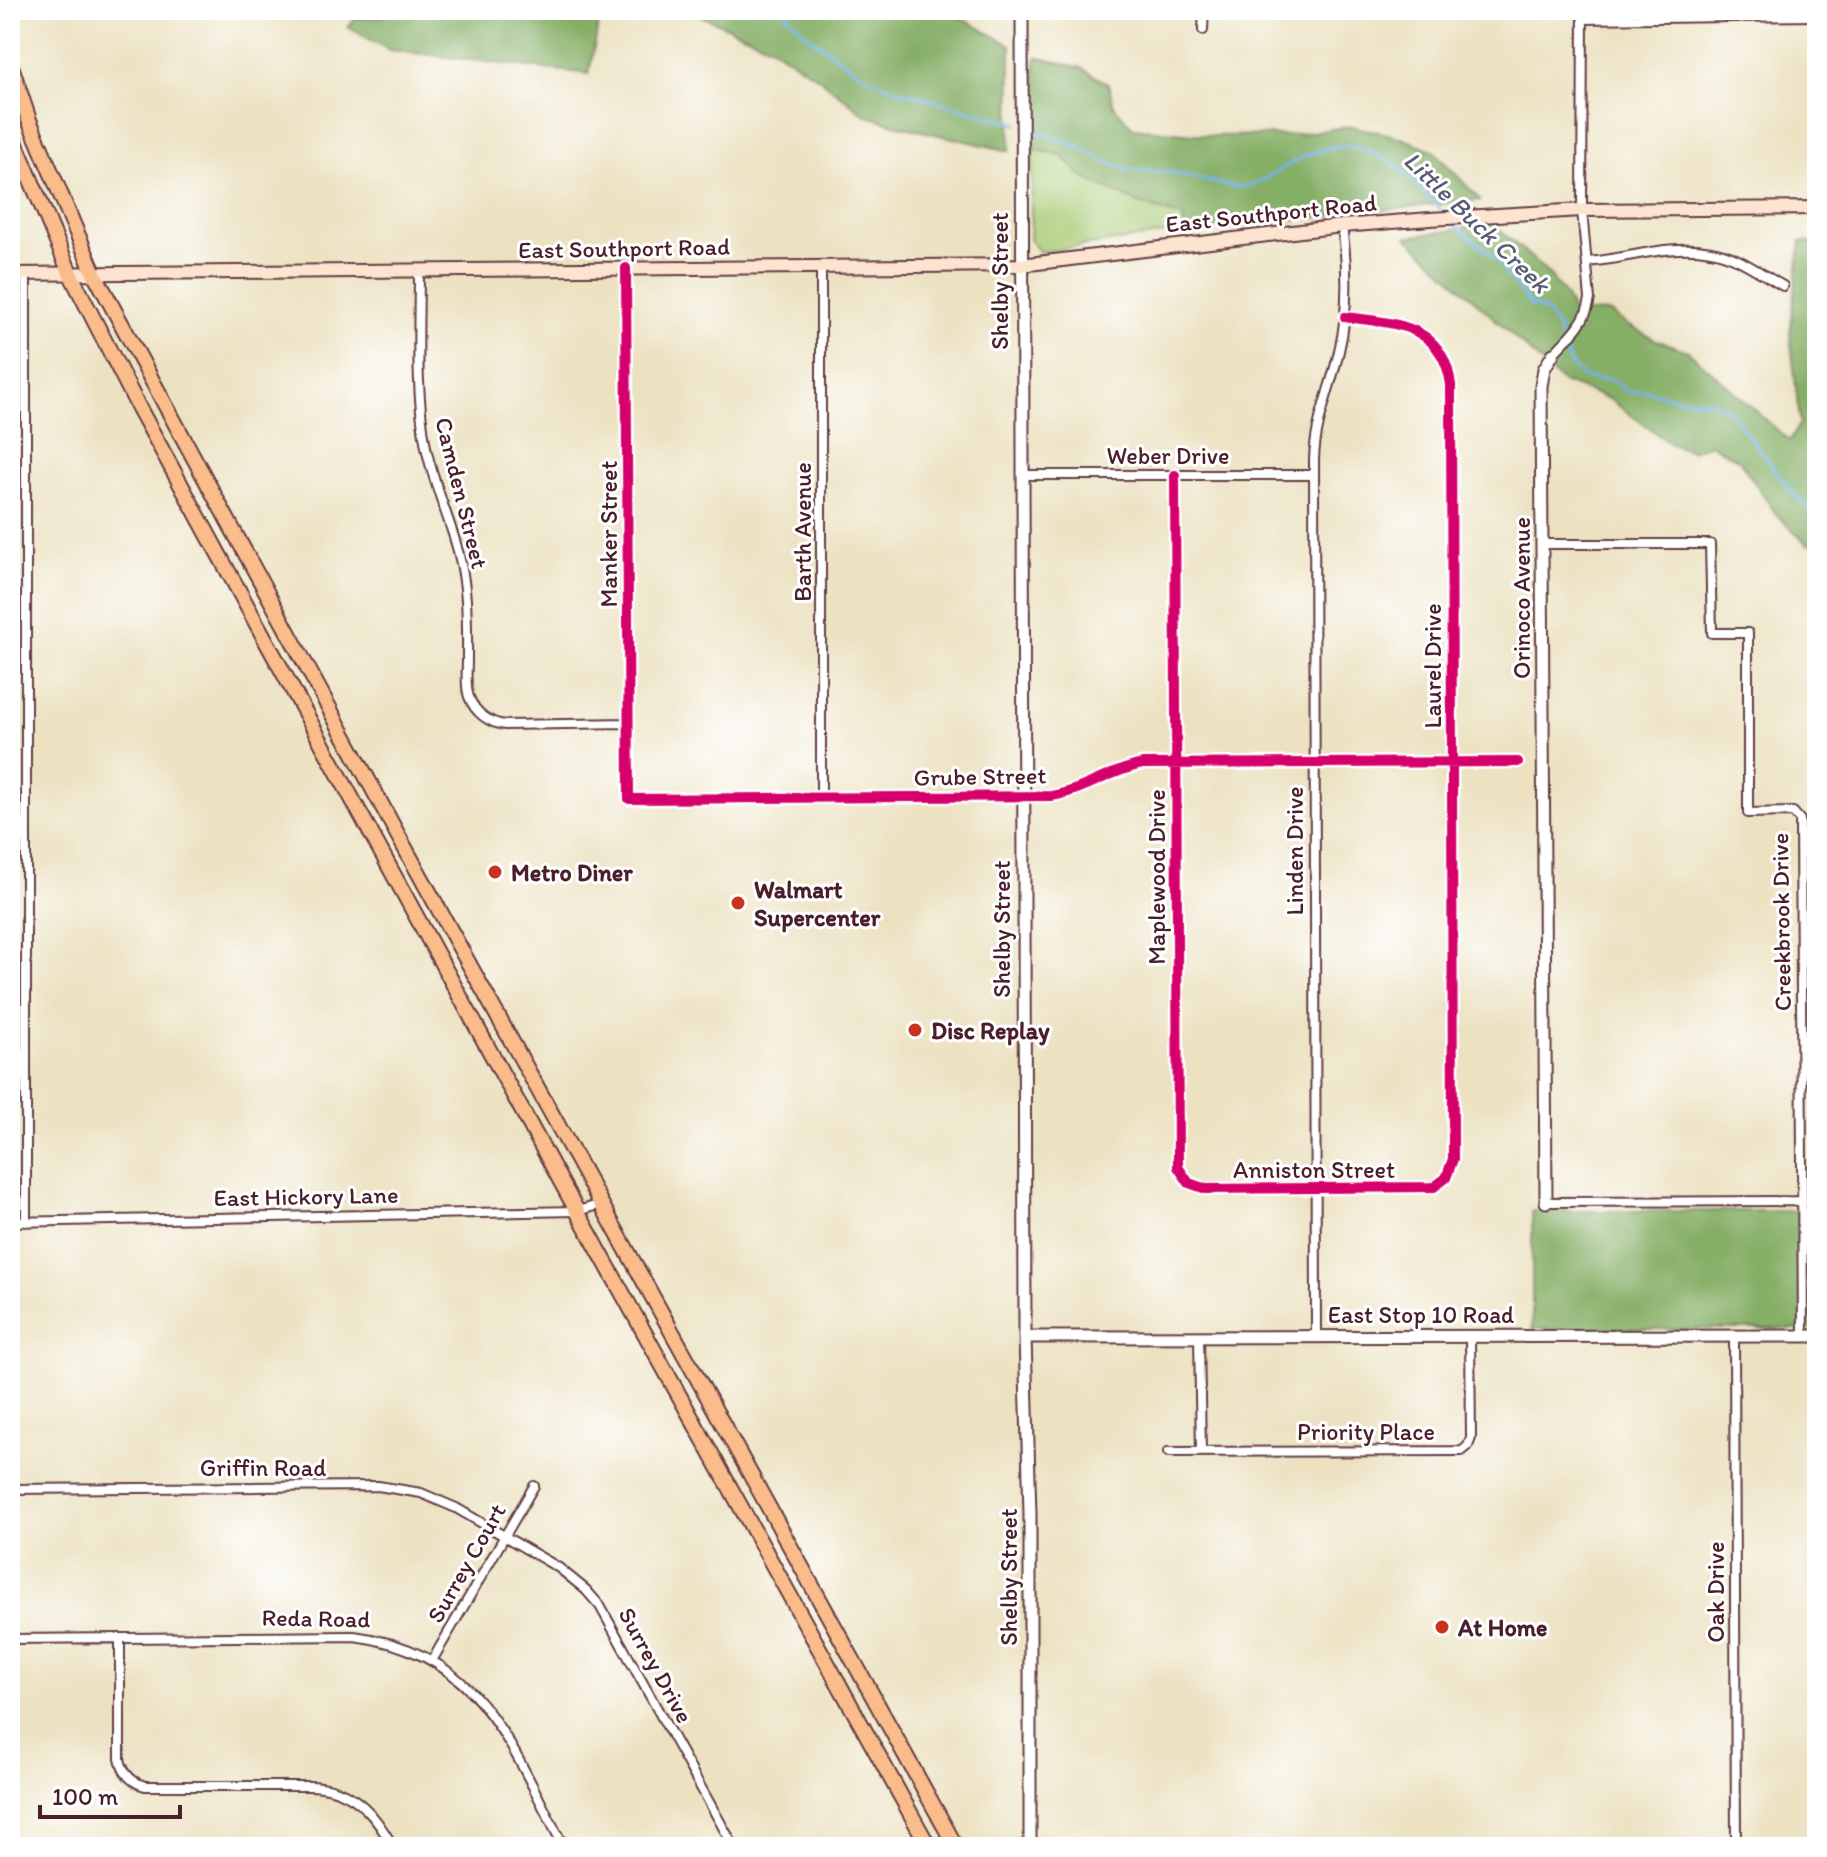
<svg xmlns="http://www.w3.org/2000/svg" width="1827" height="1857" viewBox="0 0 1827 1857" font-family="Itim,sans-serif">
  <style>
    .green { fill: #a9cb74; stroke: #7a7550; stroke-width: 2 }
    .forest { fill: #86af66; stroke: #686748; stroke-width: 2 }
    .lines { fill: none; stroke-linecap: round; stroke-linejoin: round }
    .stream { stroke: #74b2e7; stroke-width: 3 }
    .minor-casing { stroke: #623c42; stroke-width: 12 }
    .tertiary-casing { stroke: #623c42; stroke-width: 15 }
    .secondary-casing { stroke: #623c42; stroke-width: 16 }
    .primary-casing { stroke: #623c42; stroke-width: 18 }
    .minor { stroke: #fff; stroke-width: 8 }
    .tertiary { stroke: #fff; stroke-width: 11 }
    .secondary { stroke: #fde4d1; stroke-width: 12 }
    .primary { stroke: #fabc8b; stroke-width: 14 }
    .cycleway-casing { stroke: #fff; stroke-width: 15 }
    .cycleway { stroke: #d6006c; stroke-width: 10 }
    .poi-dot { fill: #c8321e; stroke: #fff; stroke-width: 3 }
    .labels { text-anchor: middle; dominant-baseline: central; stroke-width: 6; stroke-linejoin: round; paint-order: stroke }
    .street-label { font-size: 24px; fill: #4a1f2b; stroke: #fff }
    .poi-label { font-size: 24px; font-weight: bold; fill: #4a1f2b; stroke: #fff; text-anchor: start }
    .water-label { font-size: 26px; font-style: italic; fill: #5b5a76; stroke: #fff }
  </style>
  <rect width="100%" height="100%" fill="#fff"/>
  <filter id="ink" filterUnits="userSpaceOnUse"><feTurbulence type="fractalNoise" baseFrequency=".0125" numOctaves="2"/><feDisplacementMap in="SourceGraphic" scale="16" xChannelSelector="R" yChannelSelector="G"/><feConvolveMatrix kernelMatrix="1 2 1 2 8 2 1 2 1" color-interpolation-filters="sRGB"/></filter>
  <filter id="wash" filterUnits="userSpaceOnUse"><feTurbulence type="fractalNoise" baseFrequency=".006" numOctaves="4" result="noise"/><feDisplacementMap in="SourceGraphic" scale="32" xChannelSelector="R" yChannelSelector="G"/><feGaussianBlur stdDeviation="1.8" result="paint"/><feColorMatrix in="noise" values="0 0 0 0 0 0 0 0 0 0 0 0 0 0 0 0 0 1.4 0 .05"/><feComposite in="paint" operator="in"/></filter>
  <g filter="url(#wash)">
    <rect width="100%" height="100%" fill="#ece2c2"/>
    <path class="green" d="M1033,149l29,6 19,21 57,27 45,14 3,14 -146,21 -10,-11z"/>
    <path class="forest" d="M387,10h214l-12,64 -200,-24 -41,-23 7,-8 29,-2z
      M688,10h258l65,35 -1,106 -93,-21 -50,-14 -47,-37 -50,-33z
      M1036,57l46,11 26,16 6,22 19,22 82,8 78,-1 58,-9 45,10 37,14 47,50 -294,31 -3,-14 -45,-14 -57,-27 -19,-21 -29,-6z
      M1493,224c25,23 72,57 80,90l36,-2 18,13 29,15 32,11 102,90 10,-18 -10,-89 11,-93 16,2v302l-10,-1 -30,-29 -38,-55 -29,-16 -19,7 -20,-7 -62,-45 -47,-17 -155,-145z
      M1815,1047l2,282h-285v-118h283z"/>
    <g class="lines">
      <path class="stream" d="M783,10l24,25 54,39 36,16 120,34
        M1024,127l54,19 27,15 24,9 40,2 66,15 17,-1 50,-29 27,-9 11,-3 29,5 30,18 45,45
        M1451,221l43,36 36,48 16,6 11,16 14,38 14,13 28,2 13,11h22l29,7 34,3 19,10 62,82 25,21"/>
    </g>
  </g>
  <g filter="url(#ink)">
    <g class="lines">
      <g class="minor-casing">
        <path id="minor" d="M1583,19l234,-3
          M1203,30l1,-20
          M1587,262c41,-3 82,-19 124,-11 26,4 50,23 72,35
          M626,268l3,531 422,-3c33,-5 59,-26 92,-32l375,-2
          M419,270c0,58 -4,119 7,177 9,46 32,87 38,134 4,26 3,53 3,80 0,11 -2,25 2,36 6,16 20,26 36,28l123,-2
          M26,274v948
          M1553,354c16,-17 33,-31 37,-55l-8,-89 1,-200
          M1022,475h292
          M1175,475l3,692 11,16 17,6 228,-2 12,-9 7,-19 -2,-774c-8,-61 -56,-62 -106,-68
          M1542,544h168l2,89h36v180l45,-1 7,8 3,516
          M821,798v-532
          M1546,1202l257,-1
          M10,1222l567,-11 25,-7
          M1734,1336l2,511
          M1199,1337l2,115
          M1316,1337l-2,-877c1,-39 17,-72 25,-109 10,-42 9,-83 3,-125
          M1168,1452l294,-1 6,-5 3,-8 -1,-102
          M10,1489l368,-3 43,7 35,15 103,60 27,22 14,16 134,241
          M120,1638v121c3,14 11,23 25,27h163c43,0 66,26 85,61
          M10,1639l344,-3c129,17 155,109 210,211
          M433,1659l101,-173"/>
      </g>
      <g class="tertiary-casing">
        <path id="tertiary" d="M1022,10l3,1327 5,177v333
          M1546,1202l-5,-816 3,-17 9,-15
          M1025,1337l792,-1"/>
      </g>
      <g class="secondary-casing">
        <path id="secondary" d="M10,274l1011,-9 321,-39 88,-7 152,-9 235,-2"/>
      </g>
      <g class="primary-casing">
        <path id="primary" d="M10,63l19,57 65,153 306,566 556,1008
          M10,130l60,143 69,135 438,803 352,636"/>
      </g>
      <use href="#minor" class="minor"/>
      <use href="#tertiary" class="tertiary"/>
      <use href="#secondary" class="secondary"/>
      <use href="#primary" class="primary"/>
      <g class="cycleway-casing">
        <path id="cycleway" d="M626,268l3,531 422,-3c33,-5 59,-26 92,-32l375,-2
          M1175,475l3,692 11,16 17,6 228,-2 12,-9 7,-19 -2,-774c-8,-61 -56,-62 -106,-68"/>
      </g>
      <use href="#cycleway" class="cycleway"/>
    </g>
  </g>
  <g class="poi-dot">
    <circle cx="495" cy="872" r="8"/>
    <circle cx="738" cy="903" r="8"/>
    <circle cx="915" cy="1030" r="8"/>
    <circle cx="1442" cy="1627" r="8"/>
  </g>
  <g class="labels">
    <g class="street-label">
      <text transform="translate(1271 213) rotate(-6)">East Southport Road</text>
      <text transform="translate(624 248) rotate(-1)">East Southport Road</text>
      <text transform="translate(999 281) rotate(-90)">Shelby Street</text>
      <text x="1168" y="455">Weber Drive</text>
      <text transform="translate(462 493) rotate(76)">Camden Street</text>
      <text transform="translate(802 532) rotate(-90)">Barth Avenue</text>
      <text transform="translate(608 534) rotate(-90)">Manker Street</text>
      <text transform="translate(1521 598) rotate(-90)">Orinoco Avenue</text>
      <text transform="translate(1432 666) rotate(-90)">Laurel Drive</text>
      <text transform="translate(980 776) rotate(-1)">Grube Street</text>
      <text transform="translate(1294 851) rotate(-90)">Linden Drive</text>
      <text transform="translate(1156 877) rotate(-90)">Maplewood Drive</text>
      <text transform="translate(1781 922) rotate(-91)">Creekbrook Drive</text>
      <text transform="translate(1001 929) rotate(-90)">Shelby Street</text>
      <text x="1314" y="1169">Anniston Street</text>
      <text transform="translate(306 1196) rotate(-1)">East Hickory Lane</text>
      <text x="1421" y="1314">East Stop 10 Road</text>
      <text x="1366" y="1431">Priority Place</text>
      <text x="263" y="1467">Griffin Road</text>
      <text transform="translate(466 1563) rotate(-60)">Surrey Court</text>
      <text transform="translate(1008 1577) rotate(-90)">Shelby Street</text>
      <text transform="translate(1715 1592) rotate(-90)">Oak Drive</text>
      <text transform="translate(316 1618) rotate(1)">Reda Road</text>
      <text transform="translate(656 1665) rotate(61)">Surrey Drive</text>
    </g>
    <g class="poi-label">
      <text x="511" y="872">Metro Diner</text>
      <text x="754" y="889">Walmart<tspan x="754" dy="28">Supercenter</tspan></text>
      <text x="931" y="1030">Disc Replay</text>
      <text x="1458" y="1627">At Home</text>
    </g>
    <g class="water-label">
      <text transform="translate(1477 222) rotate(44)">Little Buck Creek</text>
    </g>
  </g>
  <rect width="1827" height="1857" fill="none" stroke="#fff" stroke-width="40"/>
  <path d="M40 1805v12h140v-12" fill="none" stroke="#4a1f2b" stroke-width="4"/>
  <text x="52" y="1805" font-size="24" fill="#4a1f2b" stroke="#ffffff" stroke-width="6" paint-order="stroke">100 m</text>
</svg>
